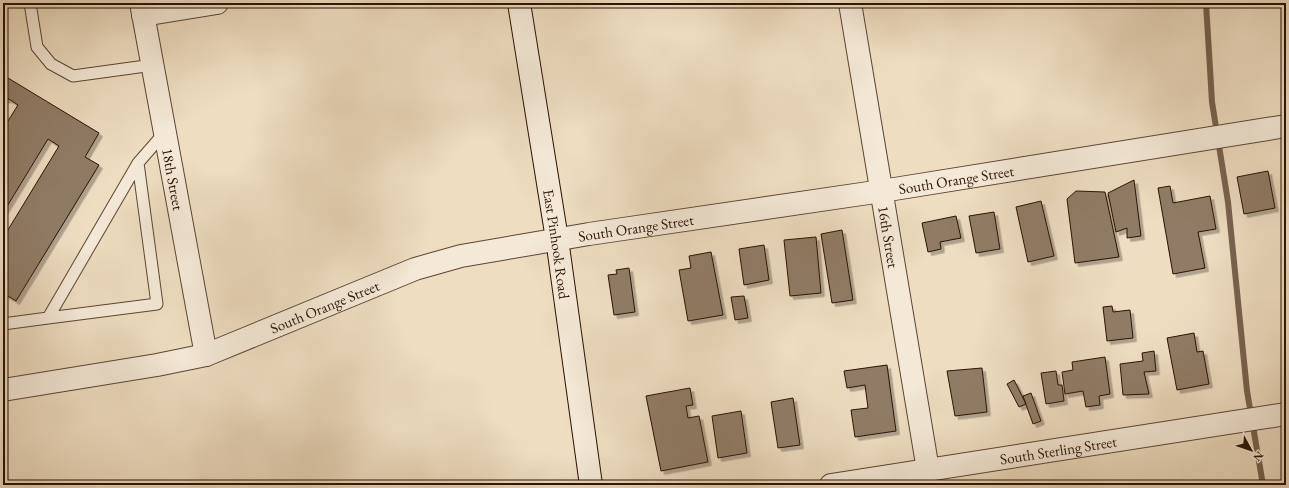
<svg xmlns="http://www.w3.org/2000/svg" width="1289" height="488" viewBox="0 0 1289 488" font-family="'EB Garamond',serif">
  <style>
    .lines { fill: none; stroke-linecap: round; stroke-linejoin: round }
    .stream { stroke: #78624f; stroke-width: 6 }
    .building { fill: #907b66; stroke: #2b1104; filter: url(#shadow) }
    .service-casing { stroke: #5c4433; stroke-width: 13 }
    .minor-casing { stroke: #5c4433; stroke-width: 24 }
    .secondary-casing { stroke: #2b1104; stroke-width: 24 }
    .service { stroke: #f4e9d7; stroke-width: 11 }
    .minor { stroke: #f4e9d7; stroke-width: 22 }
    .secondary { stroke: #f4e9d7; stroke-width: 22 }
    .labels { text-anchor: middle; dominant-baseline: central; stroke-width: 3; stroke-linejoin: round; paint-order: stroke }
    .street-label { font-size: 15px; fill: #2b1104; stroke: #f4e9d7 }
  </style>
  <defs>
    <filter id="shadow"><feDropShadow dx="3.5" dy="3.5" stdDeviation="0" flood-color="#0004"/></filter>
  </defs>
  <rect width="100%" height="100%" fill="#eeddc1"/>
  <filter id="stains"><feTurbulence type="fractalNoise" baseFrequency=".005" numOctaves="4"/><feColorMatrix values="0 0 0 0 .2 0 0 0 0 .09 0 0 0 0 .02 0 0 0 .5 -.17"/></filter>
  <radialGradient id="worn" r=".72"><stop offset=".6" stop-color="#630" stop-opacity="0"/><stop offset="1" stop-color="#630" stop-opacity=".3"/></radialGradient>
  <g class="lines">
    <path class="stream" d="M1206,3l6,99 16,100 19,189 16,94"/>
  </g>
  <path class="building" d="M3,74v1l96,58 -14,24 14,8 -83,136 -13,-8v-55l56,-92 -11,-7 -45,74v-84l15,-24 -9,-6 -6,1z
    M1268,171l7,37 -31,6 -7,-37z
    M1134,180l7,56 -14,2v-10l-11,4 -8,-39z
    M1170,186l3,17 37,-7 6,33 -18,3 7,36 -32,6 -15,-86z
    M1076,191l29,1 14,65 -44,6 -8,-64z
    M1041,201l13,55 -26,6 -12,-55z
    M994,212l6,37 -24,4 -7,-37z
    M956,216l5,22 -21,4 1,7 -13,3 -6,-29z
    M842,230l11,70 -21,3 -11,-69z
    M816,237l5,56 -31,3 -6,-56z
    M764,245l5,35 -25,5 -5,-36z
    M711,252l12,63 -35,6 -9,-51 12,-2 -2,-12z
    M629,268l6,44 -21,3 -6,-40 9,-1 -1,-4z
    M744,296l4,22 -13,2 -4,-23z
    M1112,306l1,6 17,-2 3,28 -26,3 -4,-34z
    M1194,333l3,19 6,-1 6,33 -32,6 -10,-52z
    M1154,351l2,20 -12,1 5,22 -26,1 -3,-31 23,-3 -1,-8z
    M1105,357l5,37 -11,2 1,9 -14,2 -3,-16 -18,3 -3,-22 11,-2 -1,-8z
    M887,365l9,66 -41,6 -4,-27 17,-2 -3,-23 -18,3 -3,-17z
    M982,368l5,44 -32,4 -8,-45z
    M1056,371l2,14h4l2,16 -18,3 -5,-31z
    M1014,380l12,24 -7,3 -12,-23z
    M690,388l3,17 -7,1 2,12 11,-2 9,46 -47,9 -15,-75z
    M1031,393l10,28 -8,3 -10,-28z
    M793,398l7,47 -22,3 -7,-46z
    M741,411l6,42 -29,5 -6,-42z
    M1114,481l1,4h-25z"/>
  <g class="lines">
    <g class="service-casing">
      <path id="service" d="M30,3l7,44 14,17 22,12 80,-11
        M48,318l109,-14 -19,-141
        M3,324l45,-6 90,-155 27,-31"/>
    </g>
    <g class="minor-casing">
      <g id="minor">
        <path id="s1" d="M141,3l65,352"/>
        <path id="s2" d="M850,3l78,467"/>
        <path d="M143,15l74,-12"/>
        <path id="s3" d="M3,390l154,-25 49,-10 209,-86 46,-13 128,-22 293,-43 404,-65"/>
        <path id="s4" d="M831,485l455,-71"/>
      </g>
    </g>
    <g class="secondary-casing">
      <g id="secondary">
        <path id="s5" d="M519,3l38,236 34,246"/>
      </g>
    </g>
    <use href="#service" class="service"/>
    <use href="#minor" class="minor"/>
    <use href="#secondary" class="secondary"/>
  </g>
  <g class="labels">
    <g class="street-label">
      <text stroke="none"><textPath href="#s1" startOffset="179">18th Street</textPath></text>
      <text stroke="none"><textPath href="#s3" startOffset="981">South Orange Street</textPath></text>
      <text stroke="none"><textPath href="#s3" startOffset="657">South Orange Street</textPath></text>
      <text stroke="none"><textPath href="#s2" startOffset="237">16th Street</textPath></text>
      <text stroke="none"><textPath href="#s5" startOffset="244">East Pinhook Road</textPath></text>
      <text stroke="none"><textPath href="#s3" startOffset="334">South Orange Street</textPath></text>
      <text stroke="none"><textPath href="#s4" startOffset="230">South Sterling Street</textPath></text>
    </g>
  </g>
  <rect width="1289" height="488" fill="none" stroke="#eeddc1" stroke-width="16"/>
  <rect x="4" y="4" width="1281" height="480" fill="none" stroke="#2b1104" stroke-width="2"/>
  <rect x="8" y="8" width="1273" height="472" fill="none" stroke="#2b1104"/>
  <g transform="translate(1251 450) rotate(130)" stroke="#f4e9d7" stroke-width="3" paint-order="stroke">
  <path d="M0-3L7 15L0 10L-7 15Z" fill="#2b1104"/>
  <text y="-6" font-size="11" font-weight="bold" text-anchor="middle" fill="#2b1104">N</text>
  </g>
  <rect width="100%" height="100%" filter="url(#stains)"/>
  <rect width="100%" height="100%" fill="url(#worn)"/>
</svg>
